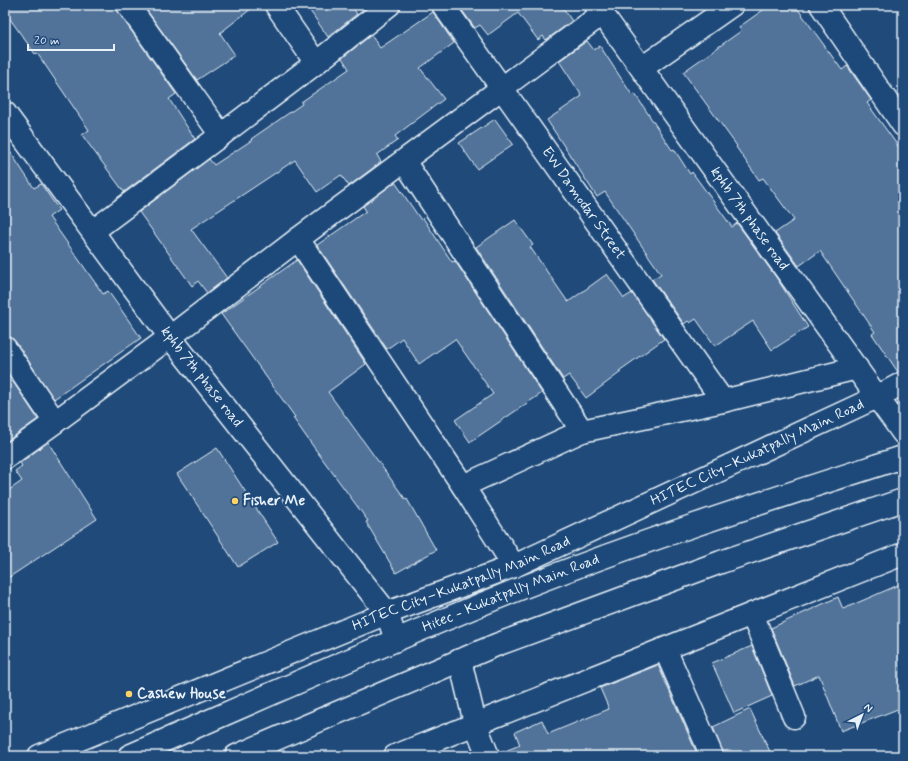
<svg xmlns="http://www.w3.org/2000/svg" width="908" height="761" viewBox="0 0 908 761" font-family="Mynerve,sans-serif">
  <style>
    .building { fill: #517399; stroke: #e8f1f8 }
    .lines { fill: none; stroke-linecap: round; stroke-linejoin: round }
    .minor-casing { stroke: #e8f1f8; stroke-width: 25 }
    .major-casing { stroke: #e8f1f8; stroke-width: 25 }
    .minor { stroke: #1f4a7a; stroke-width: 22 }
    .major { stroke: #1f4a7a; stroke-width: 22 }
    .poi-dot { fill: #ffd166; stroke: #1f4a7a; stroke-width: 1.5 }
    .labels { text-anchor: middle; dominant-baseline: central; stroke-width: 4; stroke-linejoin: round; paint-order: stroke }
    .street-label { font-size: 15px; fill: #e8f1f8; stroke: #1f4a7a }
    .poi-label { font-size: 15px; font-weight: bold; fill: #e8f1f8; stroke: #1f4a7a; text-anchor: start }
  </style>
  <rect width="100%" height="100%" fill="#1f4a7a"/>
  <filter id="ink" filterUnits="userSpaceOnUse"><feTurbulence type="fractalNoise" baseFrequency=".025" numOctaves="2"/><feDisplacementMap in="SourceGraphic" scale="8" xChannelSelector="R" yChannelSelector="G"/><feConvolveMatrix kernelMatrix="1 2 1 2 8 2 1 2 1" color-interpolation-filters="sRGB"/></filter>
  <g filter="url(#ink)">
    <path class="building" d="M5,5h111l2,7 58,82 -7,5 26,40 -71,53 -42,-57 7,-5 -52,-77 -2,1 -30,-42z
      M143,5h113l-36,28 15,22 -38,25z
      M306,5h45l6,9 -29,23z
      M458,5h103l11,16 -26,19 -3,-4 -5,4 -20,-27 -30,22 -8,-10 -5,3z
      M770,5h25l47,65 5,-4 24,34 -4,3 36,50v218l-5,1 -26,-38 3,-2 -55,-81 -21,15 -24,-33 19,-13 -31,-42 -4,2 -23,-33 1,-1 -54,-74 58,-41 -2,-4z
      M433,12l21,31 -34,25 24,31 -49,37 3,4 -21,15 4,7 -32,24 -8,-11 -24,17 -22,-32 -104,69 36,49 -20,15 -9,-12 -6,5 -53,-74 70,-53 5,6 38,-25 -1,-1 51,-35 -1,-2 48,-33 -7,-11 29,-23 9,13z
      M587,41l7,9 6,-4 32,49 3,-1 37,56 2,-1 16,25 2,-2 40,55 5,-4 41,57 30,47 -36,23 -19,-29 -38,25 -19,-27 -6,4 -2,-2 -4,3 -32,-45 9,-5 -56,-82 -8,5 -50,-77 35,-24 -23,-35z
      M495,119l18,25 -36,25 -18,-26z
      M5,144l29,44 7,-4 18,26 -10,7 54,77 5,-3 33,47 -87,61 -39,-58 -4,-4 -6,-1z
      M395,182l26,38 2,-2 29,44 3,-1 87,132 -72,49 -15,-22 38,-26 -38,-55 -36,25 -17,-26 -15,11 -70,-104 49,-34 -3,-5z
      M515,220l18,25 -3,2 38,55 39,-28 17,24 8,-5 32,46 -45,32 2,1 -35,26 -17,-23 -6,4 -87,-132z
      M297,260l69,104 -38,28 78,108 1,-1 29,51 -40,23 -30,-51 2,-1 -58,-79 -17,-24 2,-1 -74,-103z
      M5,370l33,49 -32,23 -1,-2z
      M48,442l49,77 -92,61v-87l17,-12 -7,-10 7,-5 -2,-3z
      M217,448l61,94 -40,25 -61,-93z
      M903,583v124l-62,24 -22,-56 -24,11 -24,-58 67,-31 5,12z
      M752,646l20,50 -38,17 -22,-50z
      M658,665l40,91h-198v-3l20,-8 -5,-13 27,-12 6,14 61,-25 -9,-21z
      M750,709l22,47h-48l-11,-29z"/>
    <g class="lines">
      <g class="minor-casing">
        <g id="minor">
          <path id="s1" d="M443,5l280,396"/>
          <path id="s2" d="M596,5l307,428"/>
          <path d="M821,5l82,120"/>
          <path d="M316,63l73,-58"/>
          <path d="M642,68l90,-63"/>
          <path id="s3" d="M5,113l165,224 217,276 9,27"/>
          <path d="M221,135l95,-72 -40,-58"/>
          <path d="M404,161l178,270"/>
          <path d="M93,231l128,-96 -93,-130"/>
          <path d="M298,239l165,247 51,80"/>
          <path d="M5,348l50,74 -50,36"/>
          <path d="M55,422l115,-85 128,-98 304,-225"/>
          <path d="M463,486l119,-55 141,-30 134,-33"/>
          <path d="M752,614l42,103"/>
          <path d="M665,649l47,107"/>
          <path d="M460,660l15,63 13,33"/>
          <path id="s4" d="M39,756l348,-143 127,-47 363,-169 26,-14"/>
          <path d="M395,756l508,-202"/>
        </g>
      </g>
      <g class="major-casing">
        <g id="major">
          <path id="s5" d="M129,756c131,-57 262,-116 395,-169 125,-49 252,-89 379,-130"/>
          <path d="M236,756l260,-111 225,-83 182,-62"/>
        </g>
      </g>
      <use href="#minor" class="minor"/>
      <use href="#major" class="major"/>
    </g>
  </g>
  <g class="poi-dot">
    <circle cx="235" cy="501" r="4"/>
    <circle cx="129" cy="694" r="4"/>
  </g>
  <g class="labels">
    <g class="street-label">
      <text stroke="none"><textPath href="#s1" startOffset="243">EW Damodar Street</textPath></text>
      <text stroke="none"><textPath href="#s2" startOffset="263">kphb 7th phase road</textPath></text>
      <text stroke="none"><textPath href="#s3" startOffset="329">kphb 7th phase road</textPath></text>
      <text stroke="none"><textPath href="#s4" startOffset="780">HITEC City–Kukatpally Main Road</textPath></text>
      <text stroke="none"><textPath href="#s4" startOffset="456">HITEC City–Kukatpally Main Road</textPath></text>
      <text stroke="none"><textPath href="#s5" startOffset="415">Hitec - Kukatpally Main Road</textPath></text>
    </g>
    <g class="poi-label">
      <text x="243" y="501">Fisher Me</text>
      <text x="137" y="694">Cashew House</text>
    </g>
  </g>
  <rect width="908" height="761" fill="none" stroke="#1f4a7a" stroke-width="20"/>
  <rect x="10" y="10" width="888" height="741" fill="none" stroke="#e8f1f8" stroke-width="1.5" filter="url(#ink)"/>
  <g transform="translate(862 715) rotate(42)" stroke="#1f4a7a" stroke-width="3" paint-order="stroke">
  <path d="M0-3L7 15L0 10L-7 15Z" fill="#e8f1f8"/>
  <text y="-6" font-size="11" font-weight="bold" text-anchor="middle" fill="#e8f1f8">N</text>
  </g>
  <path d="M28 44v6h86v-6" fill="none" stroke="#e8f1f8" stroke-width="2"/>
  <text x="34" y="44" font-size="12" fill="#e8f1f8" stroke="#1f4a7a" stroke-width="3" paint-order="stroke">20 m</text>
</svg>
